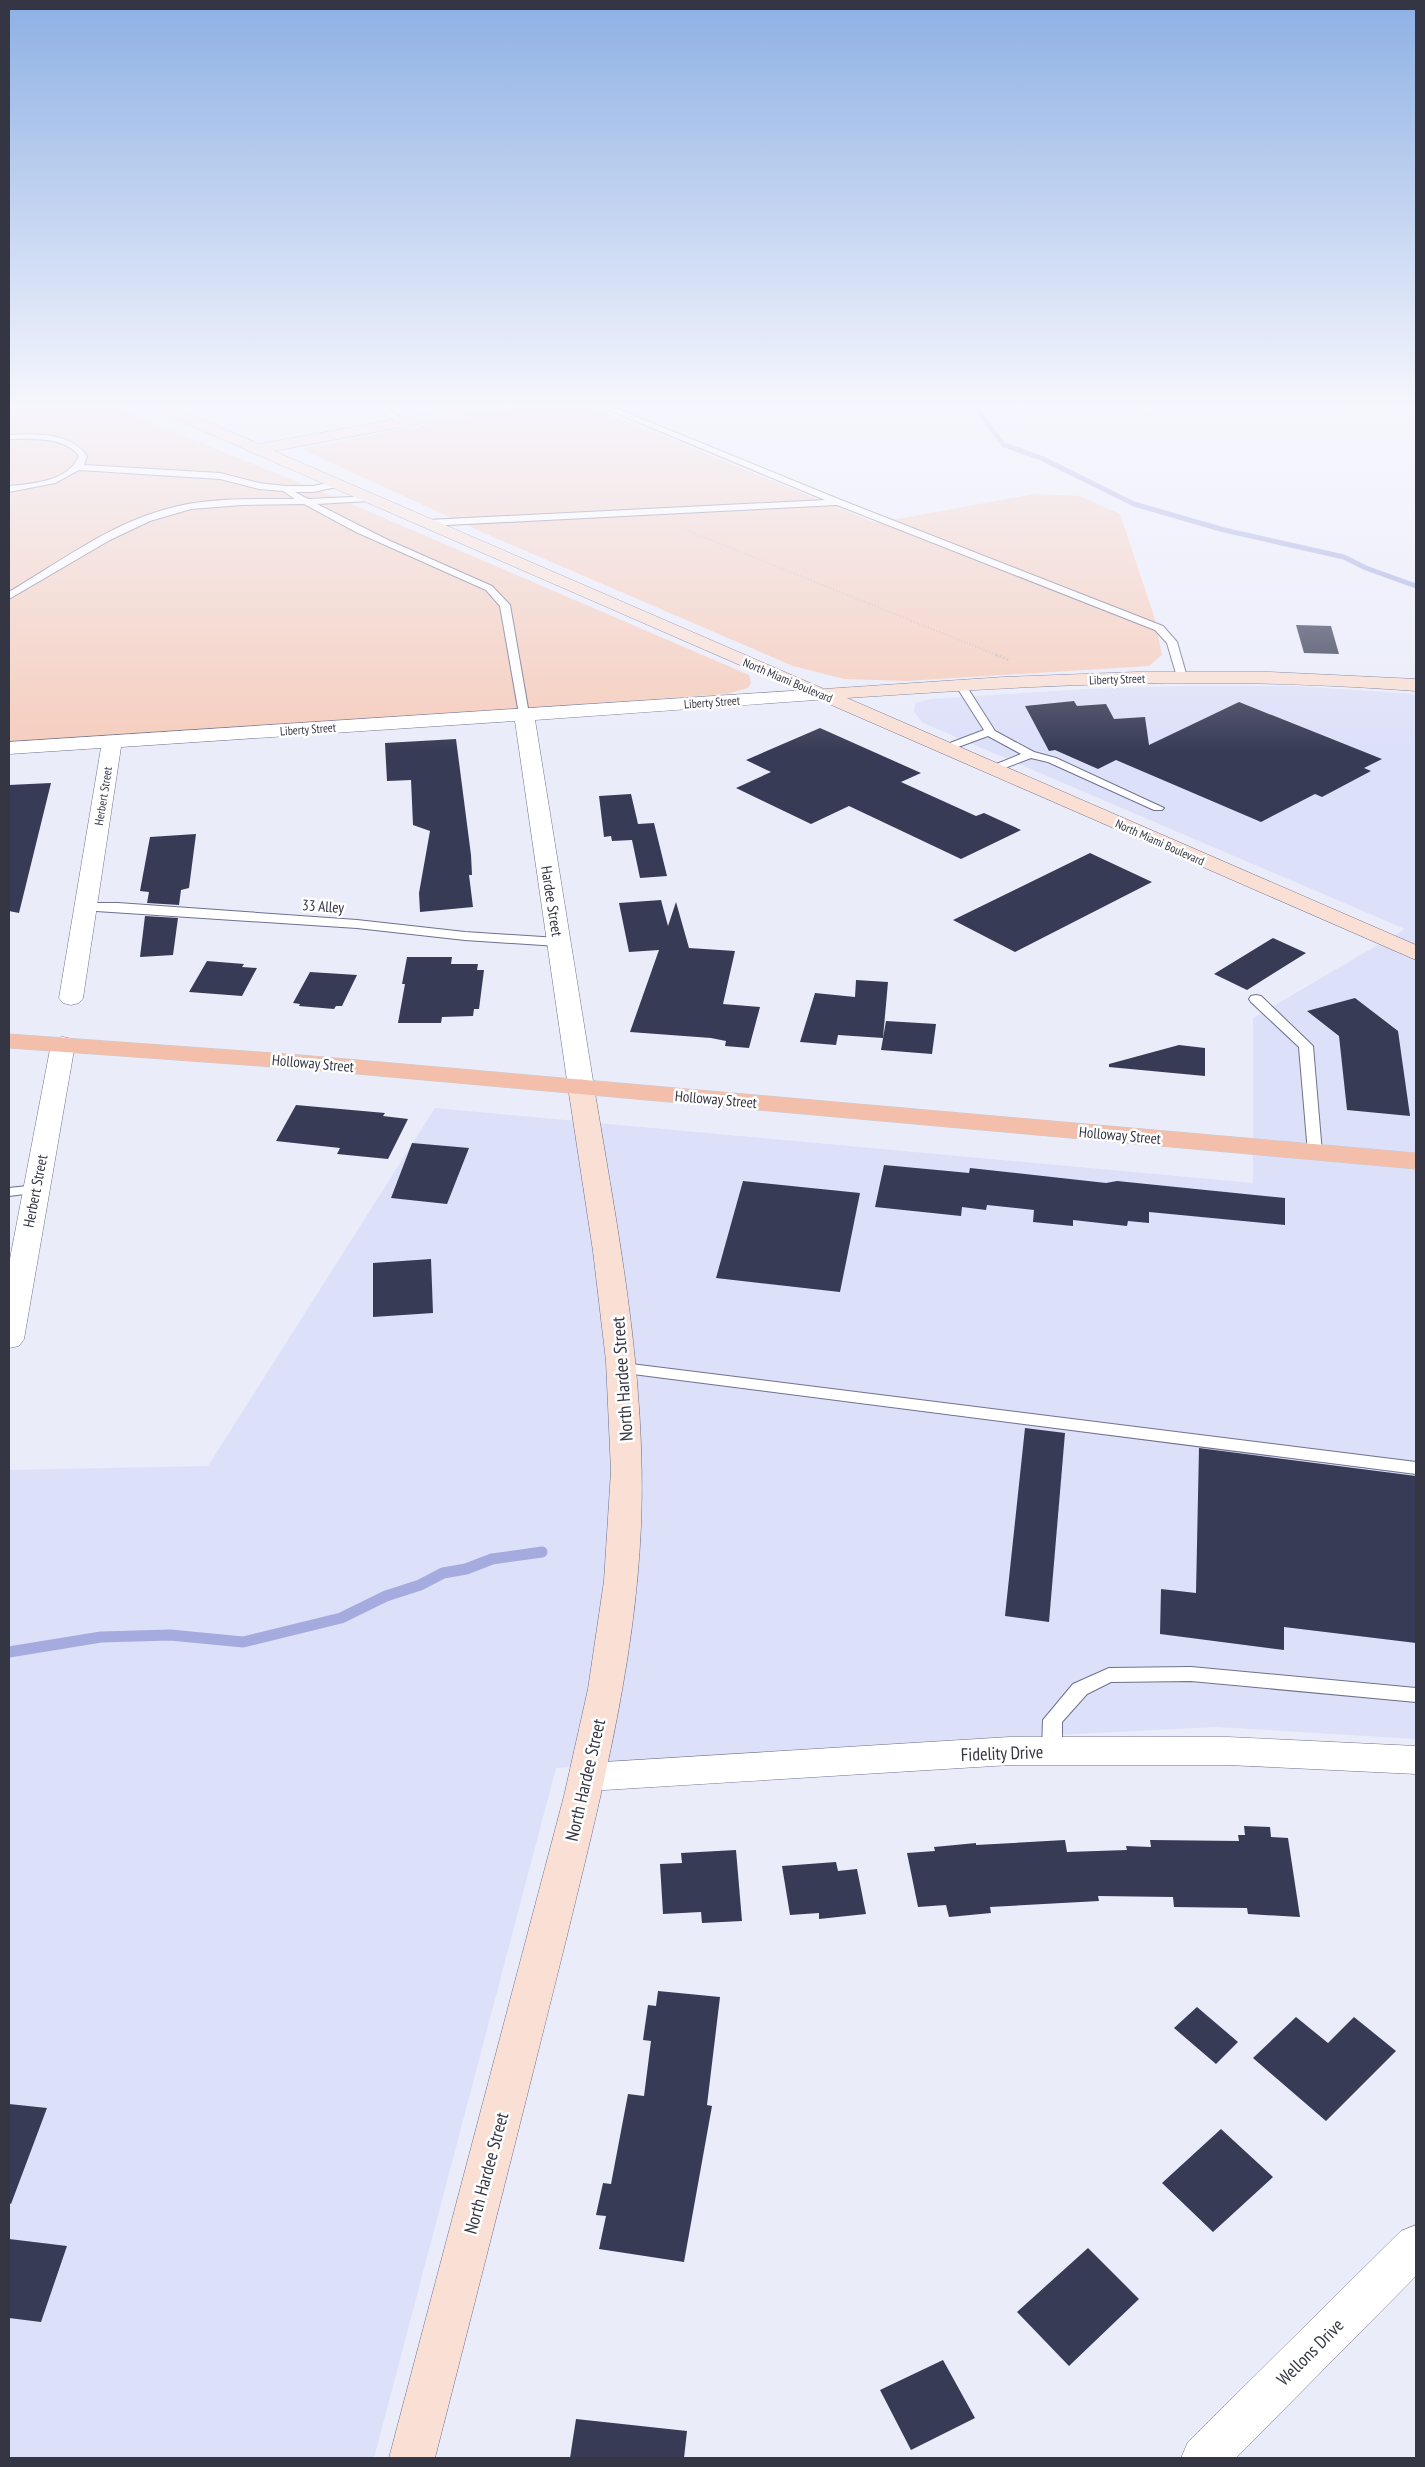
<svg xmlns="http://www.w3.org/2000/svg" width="1425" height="2467" viewBox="0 0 1425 2467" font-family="'PT Sans Narrow',sans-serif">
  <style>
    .built { fill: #dde0f9 }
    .green { fill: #f5cdbd }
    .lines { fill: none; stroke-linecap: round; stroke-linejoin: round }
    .stream-far1 { stroke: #a5abdf; stroke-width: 5 }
    .stream { stroke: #a5abdf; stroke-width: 11 }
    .building { fill: #383b55 }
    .lane-casing { stroke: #6e718f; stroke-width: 2 }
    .street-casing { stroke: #6e718f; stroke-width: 1 }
    .secondary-casing { stroke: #6e718f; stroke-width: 1 }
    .primary-casing { stroke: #cacbce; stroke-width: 1 }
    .path-far1 { stroke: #b0b2c0; stroke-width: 2; stroke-dasharray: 0.5 2.5; stroke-linecap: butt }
    .path { stroke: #b0b2c0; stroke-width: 2.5; stroke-dasharray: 1 3; stroke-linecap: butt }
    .lane { fill: #fff; fill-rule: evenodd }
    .street { fill: #fff; fill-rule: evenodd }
    .secondary { fill: #f9dfd4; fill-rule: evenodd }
    .primary { fill: #f3bfaa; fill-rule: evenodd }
    .labels { text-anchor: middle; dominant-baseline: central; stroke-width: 5; stroke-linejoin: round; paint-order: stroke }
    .far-street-label { font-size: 12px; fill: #353644; stroke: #fff }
    .street-label { font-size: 15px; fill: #353644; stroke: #fff }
    .near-street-label { font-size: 18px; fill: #353644; stroke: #fff }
  </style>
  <rect width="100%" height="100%" fill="#eaecfa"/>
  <path class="built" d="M1183,686h111l122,8v1045l-200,-12 -221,11 -439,30 -182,690h-365v-988l199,-4 227,-358 818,75v-165l152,-89 -482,-206 -9,-11 1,-9 15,-4 156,-10z"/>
  <path class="green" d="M9,407h107l33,15 198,80 402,173 2,8 -3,5 -21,6 -718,50z
    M516,407h75l285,116 158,-29 46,2 40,18 34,102 8,39 -13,11 -243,15 -62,-2 -51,-13 -309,-133 -183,-84z
    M1335,407h81v4l-77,3z"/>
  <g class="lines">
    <path class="stream-far1" d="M975,407l29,38 37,13 93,46 90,26 120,27 22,11 50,18"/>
    <path class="stream" d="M9,1652l92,-15 69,-2 73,7 98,-24 45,-22 34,-11 23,-12 23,-4 26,-10 50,-7"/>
  </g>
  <path class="building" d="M1296,625l35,1 8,28 -35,-1z
    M1074,701l3,5 29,-2 8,15 31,-2 4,28 90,-43 143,57 -18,9 7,3 -49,26 -7,-3 -54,28 -145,-62 -18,9 -43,-19 -6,1 -24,-45z
    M820,728l101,45 -20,9 75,34 8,-3 37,17 -60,29 -112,-53 -38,18 -75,-36 35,-16 -25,-12z
    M456,739l15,116 1,20h-3l4,32 -53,5 -1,-19 11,-62 -17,-6 -2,-45 -24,1 -2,-38z
    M51,783l-32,130 -10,-2v-126z
    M631,794l7,30 16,-1 13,53 -27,2 -8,-38 -20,1 -1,-5 -7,1 -5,-41z
    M196,834l-7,54 -8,2 -2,15 -32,-2 2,-11 -9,-1 10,-54z
    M1090,853l62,29 -137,70 -62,-32z
    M661,900l7,26 8,-24 13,46 46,3 -12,53 37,3 -11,41 -24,-2 1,-5 -15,-3 -81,-6 29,-82 -30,2 -10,-49z
    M145,916l33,2 -5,37 -33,2z
    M1273,938l33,15 -59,37 -33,-16z
    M407,957h45l-1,7h27l-1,6h7l-5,39h-5l-1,7 -31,1 -1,6h-43l7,-39h-3z
    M207,961l37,3 -2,3 15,1 -15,28 -53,-4z
    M310,972l47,3 -15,31h-6l-2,3 -35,-3 1,-2 -7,-1z
    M856,980l32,2 -5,56 -45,-3 -2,10 -36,-3 15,-49 40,4z
    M1355,998l43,33 12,85 -63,-6 -8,-74 -32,-25z
    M886,1021l50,3 -4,30 -51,-4z
    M1179,1045l26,3v28l-96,-9v-3z
    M296,1105l89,8 -2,3 25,3 -20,40 -51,-5 3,-6 -64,-7z
    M412,1143l57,5 -22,56 -56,-6z
    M884,1165l85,8 1,-5 136,15 11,-2 168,17v27l-136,-13v11l-21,-2 -1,5 -54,-6v6l-40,-4 1,-12 -47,-5 -1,5 -24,-3 -1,9 -86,-9z
    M743,1181l117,12 -20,99 -124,-14z
    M431,1259l2,54 -60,4v-54z
    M1025,1428l40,5 -16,189 -44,-6z
    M1199,1448l217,28v167l-132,-16v23l-124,-16 1,-45 35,4z
    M1244,1826l26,1 1,10 17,1 12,79 -52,-3 -1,-6 -73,-1 -1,-10 -75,-1 1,5 -109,6 1,6 -42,4 -3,-12 -28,2 -11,-54 28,-2 -1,-4 42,-4v2l89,-5 2,12 60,-2 -1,-4 25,1 -1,-7 89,1 -1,-6h7z
    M736,1850l6,71 -40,2 -1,-11 -38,2 -3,-50 22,-1 -1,-10z
    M836,1862l2,9 19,-2 9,45 -47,5v-6l-29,2 -8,-49z
    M658,1991l62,6 -13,108 5,1 -28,156 -85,-13 7,-33 -10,-1 7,-32 8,1 17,-90 16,2 7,-55 -8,-1 5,-35 8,1z
    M1197,2007l41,35 -22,22 -42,-36z
    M1296,2017l32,26 26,-26 42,34 -70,70 -73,-63z
    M9,2104l38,4 -36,96 -2,-1z
    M1221,2129l52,48 -60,55 -51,-49z
    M9,2239l58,7 -26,76 -32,-4z
    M1088,2248l51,51 -70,67 -52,-54z
    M943,2360l32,58 -64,32 -31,-60z
    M576,2419l111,12 -3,27h-114z"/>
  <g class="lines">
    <g class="lane-casing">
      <path id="lane" d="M374,407h10l24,15 -7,2z
        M602,407h11l228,93 322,126 14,16 10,35 -5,3 -5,-3 -10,-34 -12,-13 -318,-125 -409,21 -5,-3 5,-3 397,-20z
        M27,434c23,1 46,2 60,22l-3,9 136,8 39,10 26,3h28l25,-5 3,1v4l-28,6h-18l13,7 65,-3v4l-3,1 -53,3 71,36 104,46 18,19 19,109 -5,3 -5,-3 -19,-108 -14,-16 -130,-58 -52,-28 -62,1 -51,4 -41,12 -40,19 -101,59v-7c49,-29 98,-66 154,-82 43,-13 88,-11 132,-11l-12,-8 -24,-2 -39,-10 -141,-9 -24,13 -46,9v-6c23,-2 60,-5 70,-30 -15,-20 -48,-17 -70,-17v-4z
        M961,683l4,1 30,47 39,21 22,6 108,50 -2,2h-8l-106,-48 -17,-4 -34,13h-8v-4l32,-13 -33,-18 -38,14h-8v-4l42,-16 -28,-44z
        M85,903h33l239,17 108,12 93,6 6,4 -6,4 -93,-6 -108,-12 -276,-18 -2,-3z
        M1256,995l5,1 52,50 9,107 -2,3h-10l-2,-3 -9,-106 -48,-45 -2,-3 2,-3z
        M36,1185l5,1 2,3 -2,3 -32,4v-8z
        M623,1363l793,99v12l-799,-102 -2,-4 2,-4z
        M1191,1667l225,21v14l-225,-21 -80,1 -24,12 -25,28v29l-3,5 -7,3 -7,-3 -3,-5 1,-31 30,-36 36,-16z"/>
    </g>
    <g class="street-casing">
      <path id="street" d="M1136,407h15l2,4 -7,4 -5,-1z
        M822,689l7,2 3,4 -3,4 -294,21 59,367 -4,5 -9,3 -9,-3 -4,-5 -53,-366 -394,26 -38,251 -4,5 -8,2 -8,-2 -4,-5 42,-250 -92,6v-12z
        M63,1037l9,2 3,5 -51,295 -5,7 -10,2v-84l42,-220 3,-5z
        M1010,1737h218l188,9v28l-188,-9h-218l-422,26 -13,-4 -5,-10 5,-10 13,-4z
        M1416,2225v51l-180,182h-55l7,-16 213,-211z"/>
    </g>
    <g class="secondary-casing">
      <path id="secondary" d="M153,407h20l86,37 204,-37h32l-7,4 -214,40 550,238 180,-12 133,-5h133l146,7v12c-68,-5 -136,-8 -204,-8 -122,-1 -244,7 -365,15l569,247v15l-1261,-550z
        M581,1079l9,3 4,5c24,145 53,291 47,439 -6,141 -42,278 -75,414 -43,173 -87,346 -131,518h-46l175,-662 24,-107 16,-108 7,-110 -5,-110 -13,-110 -25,-164 4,-5z"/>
    </g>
    <g class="primary-casing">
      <path id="primary" d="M9,1034l292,21 1115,98v16l-1115,-100 -292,-21z"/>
    </g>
    <path class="path-far1" d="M686,530l313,126"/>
    <path class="path" d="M996,655l13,5"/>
    <use href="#lane" class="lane"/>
    <use href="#street" class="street"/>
    <use href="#secondary" class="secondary"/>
    <use href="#primary" class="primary"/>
  </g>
  <linearGradient id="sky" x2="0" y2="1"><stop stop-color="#8db0e4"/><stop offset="0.54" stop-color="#f6f6fd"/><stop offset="1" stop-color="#f6f6fd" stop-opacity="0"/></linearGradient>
  <rect width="1425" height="752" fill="url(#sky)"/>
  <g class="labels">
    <g class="far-street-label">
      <text transform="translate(1117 679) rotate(-2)">Liberty Street</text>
      <text transform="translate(788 680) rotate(23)">North Miami Boulevard</text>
      <text transform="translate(712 702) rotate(-4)">Liberty Street</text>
      <text transform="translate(308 729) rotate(-4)">Liberty Street</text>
      <text transform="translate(103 796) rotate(-81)">Herbert Street</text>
      <text transform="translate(1160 842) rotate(24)">North Miami Boulevard</text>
    </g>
    <g class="street-label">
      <text transform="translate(552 901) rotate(81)">Hardee Street</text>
      <text transform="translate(323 906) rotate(4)">33 Alley</text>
      <text transform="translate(313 1063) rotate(5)">Holloway Street</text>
      <text transform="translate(716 1099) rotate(5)">Holloway Street</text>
      <text transform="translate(1120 1135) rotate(5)">Holloway Street</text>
      <text transform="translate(35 1191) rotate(-79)">Herbert Street</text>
    </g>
    <g class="near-street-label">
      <text transform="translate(622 1379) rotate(-94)">North Hardee Street</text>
      <text transform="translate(1002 1753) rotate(-2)">Fidelity Drive</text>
      <text transform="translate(585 1780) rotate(-77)">North Hardee Street</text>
      <text transform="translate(486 2173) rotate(-75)">North Hardee Street</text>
      <text transform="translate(1310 2352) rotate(-45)">Wellons Drive</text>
    </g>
  </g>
  <rect width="1425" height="2467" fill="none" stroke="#353644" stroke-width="20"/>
</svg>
